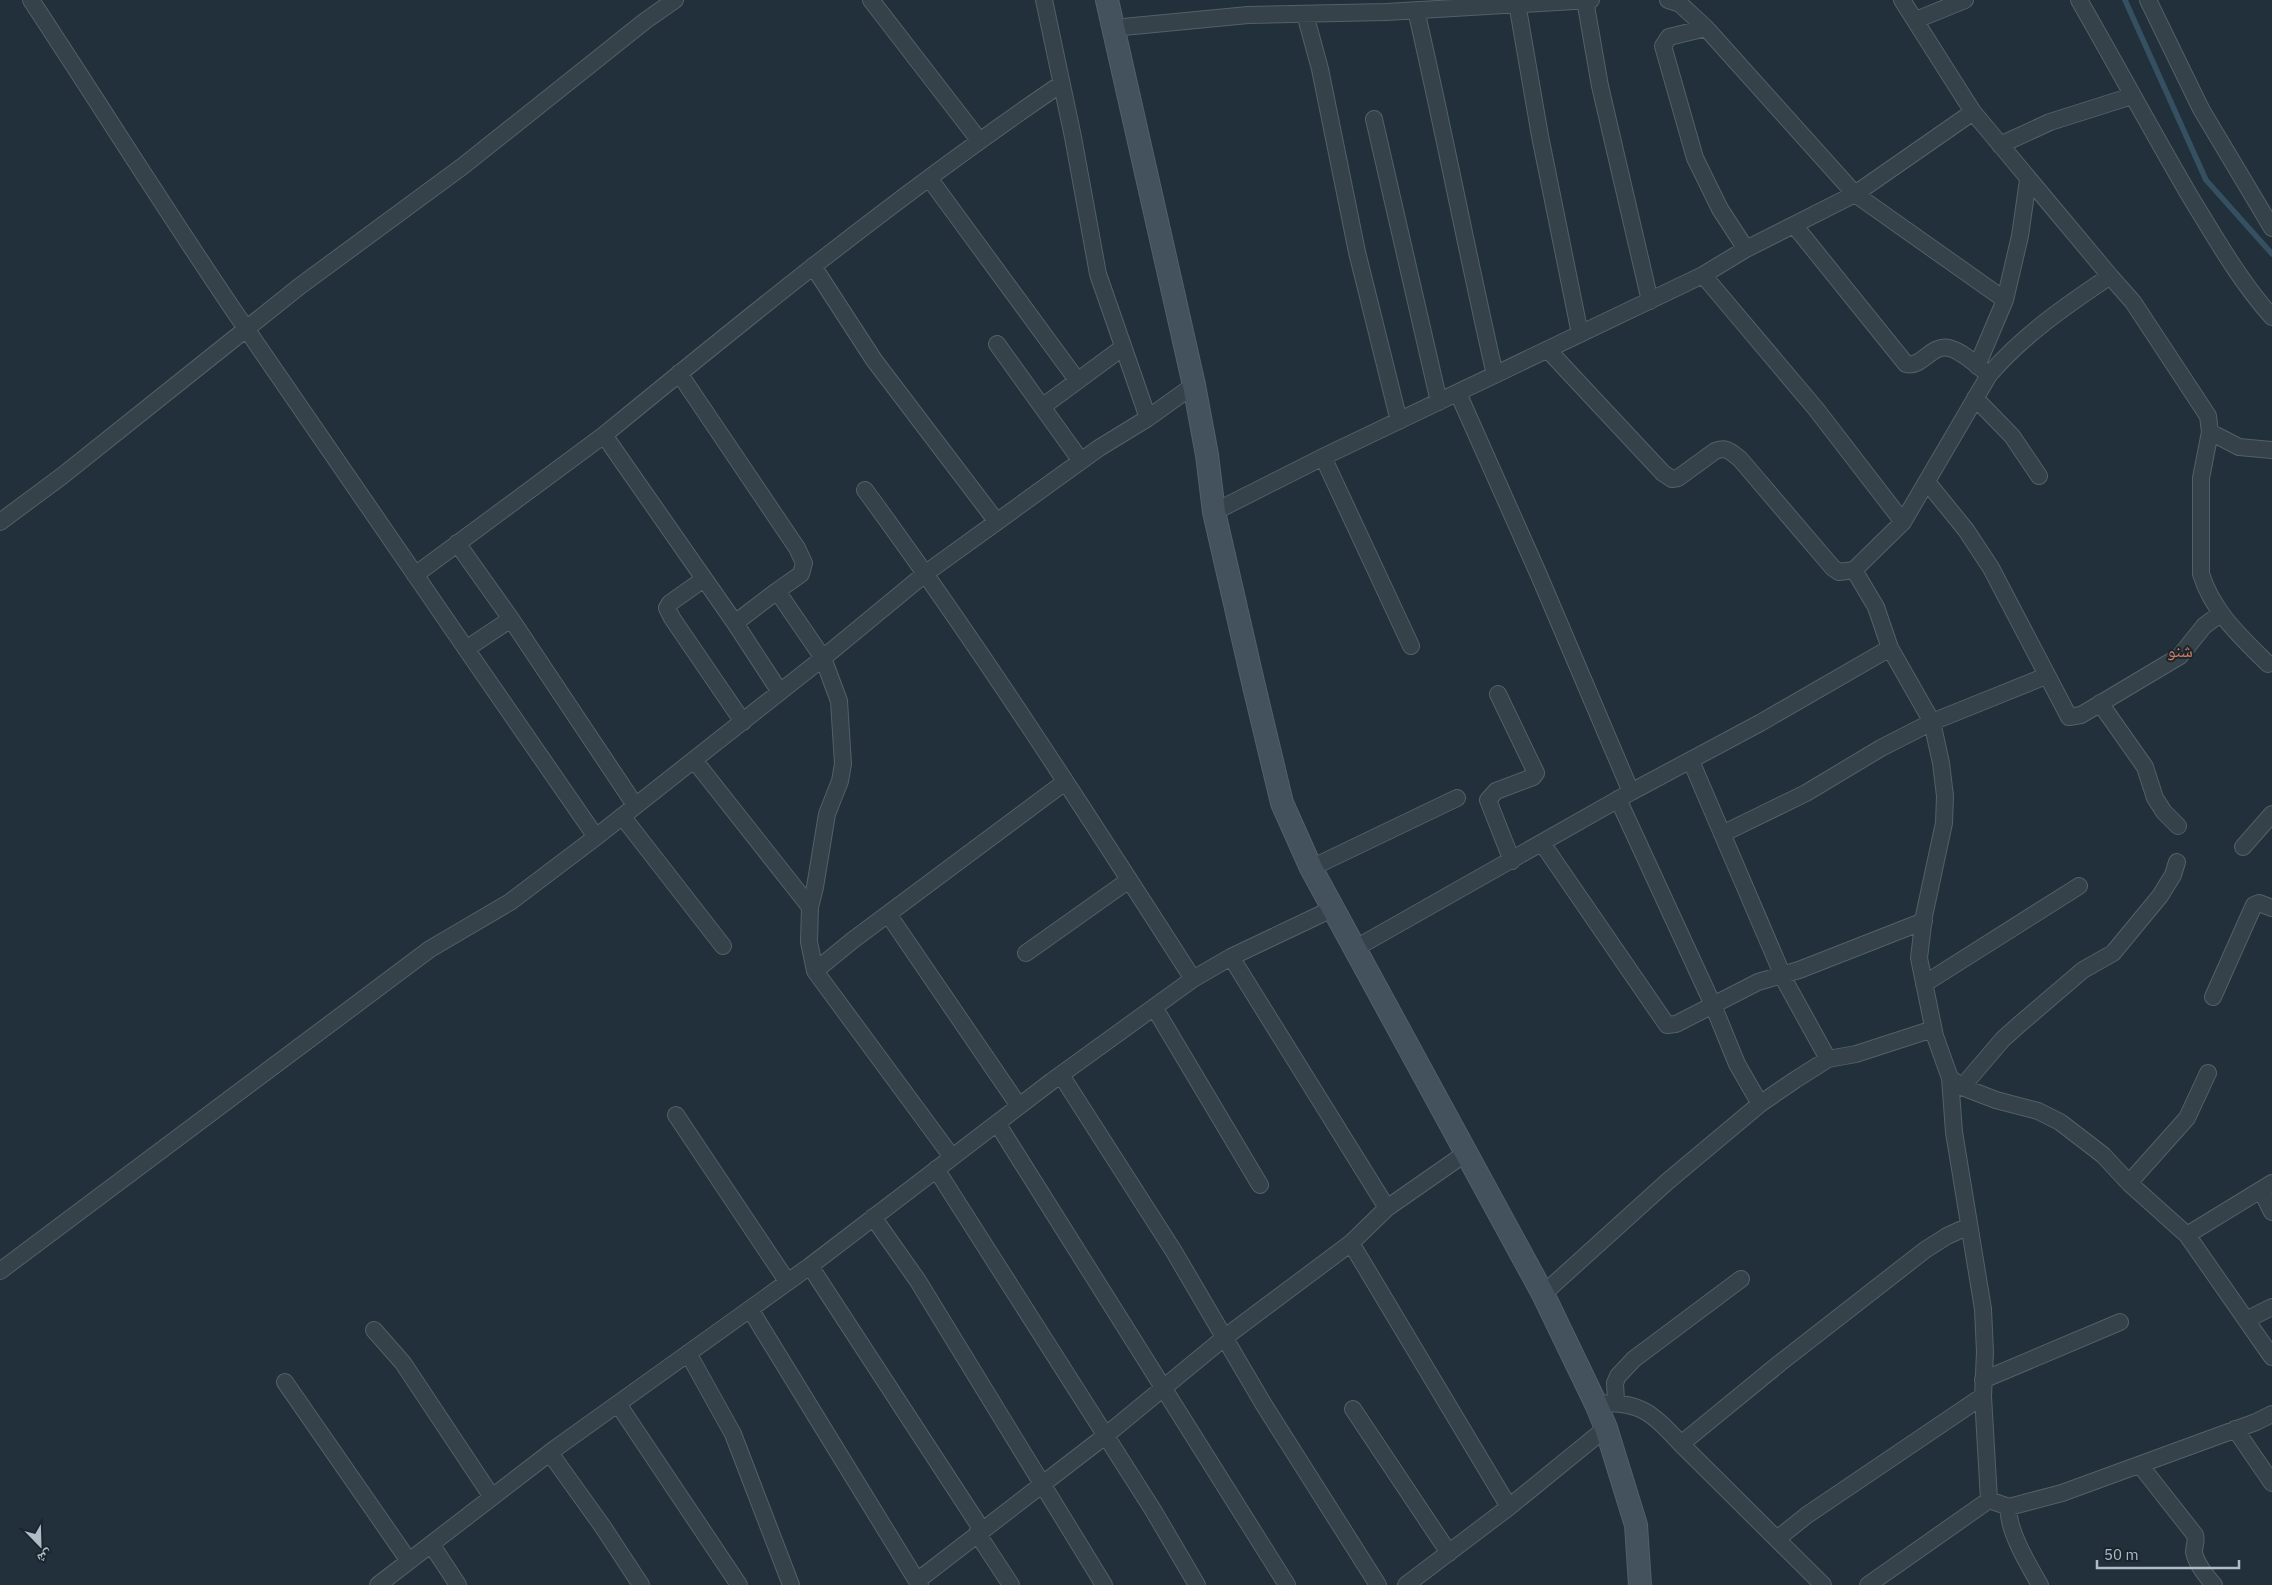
<svg xmlns="http://www.w3.org/2000/svg" width="2272" height="1585" viewBox="0 0 2272 1585" font-family="'IBM Plex Sans','Noto Naskh Arabic',sans-serif">
  <style>
    .lines { fill: none; stroke-linecap: round; stroke-linejoin: round }
    .stream { stroke: #355061; stroke-width: 5.5 }
    .minor-casing { stroke: #536068; stroke-width: 18 }
    .secondary-casing { stroke: #536068; stroke-width: 24 }
    .minor { stroke: #35424a; stroke-width: 16 }
    .secondary { stroke: #43525d; stroke-width: 22 }
    .labels { text-anchor: middle; dominant-baseline: central; stroke-width: 4; stroke-linejoin: round; paint-order: stroke }
    .quarter-label { font-size: 18px; fill: #d47a5e; stroke: #1b272f }
  </style>
  <rect width="100%" height="100%" fill="#21303a"/>
  <g class="lines">
    <path class="stream" d="M2125,0l81,180 66,74"/>
    <g class="minor-casing">
      <path id="minor" d="M31,0c72,109 140,219 214,327 116,171 234,340 351,510
        M871,0l108,140
        M1044,0l29,137 25,137 50,144
        M1585,0l15,86 50,215
        M1668,0l12,4 26,24 149,166 150,106
        M2079,0c38,66 74,133 112,198 25,41 49,83 81,119
        M2148,0l53,109 71,119
        M1517,3l23,133 40,198
        M1416,10c28,121 51,243 79,365
        M1305,14l15,55 37,183 42,169
        M1916,20l49,-20
        M1113,28l135,-13 138,-3 205,-12
        M1706,28l-37,9 -6,9 32,112 25,51 26,40
        M1374,119l65,283
        M2000,145l50,-23 82,-26
        M929,178l148,202
        M1794,225l112,139c16,4 25,-20 43,-16 13,3 29,18 40,27
        M813,266l61,94 123,162
        M1703,275l113,134 87,113
        M2110,276l23,26 75,114 2,16 29,15 33,3
        M997,344l84,117
        M1548,350l115,123 9,6 6,-1 37,-27c11,-5 16,1 25,8l93,109 6,4 15,-2
        M1977,366l28,-66 15,-64 8,-56
        M679,373l118,175 7,15 -3,11 -24,17
        M1458,393l80,180 93,219
        M1975,398l37,38 27,40
        M1042,407l80,-59
        M2210,432l-9,46v96c12,38 39,62 67,90
        M604,435c149,-122 298,-243 457,-351
        M1323,457l88,189
        M1927,482l39,48 25,38 78,149 12,-2 99,-59 24,-30 16,-12
        M865,490c116,158 222,324 328,489
        M1214,512l109,-55 380,-182 43,-26 109,-55 118,-82
        M0,522l62,-46 238,-190 163,-120 182,-145 30,-21
        M457,543l54,76 124,186
        M415,575l189,-140 131,188 42,-32 46,67 16,43 4,63 -3,17 -13,33 -12,73 -5,20 -1,35 6,29 38,-31 212,-158
        M704,579l-34,24 -3,5 5,10 71,104
        M735,623l45,69
        M1890,648l42,74 9,41 4,33 -1,27 -20,93 -5,42 16,78 15,42 4,54 29,177 2,43 -2,44 6,104
        M466,649l45,-30
        M1498,694l38,79 -3,4 -37,14 -8,9 24,61
        M2100,703l45,64 10,31 9,14 14,14
        M694,760l116,147
        M1691,761l95,222 42,76
        M1618,799l95,206 24,59 23,40
        M622,816l101,130
        M1722,834l84,-41 75,-45 51,-26 114,-46
        M1542,843l125,182 9,-1 82,-42 41,-12 125,-49
        M2243,847l29,-33
        M1311,868l146,-70
        M888,914l131,192
        M1354,949l277,-157 129,-69 130,-75 -14,-41 -22,-37 49,-48 86,-147c34,-40 78,-70 121,-99l-137,-164 -71,-112
        M1026,953l103,-73
        M1231,957l156,251
        M815,971l137,186
        M1924,984l155,-98
        M2213,997l41,-92 5,-2 13,5
        M1154,1007l106,178
        M1061,1075l112,175 91,155 114,180
        M1950,1078l12,9 34,13 42,11 22,11 43,33 26,28 58,52 85,122
        M1962,1087l41,-48 18,-16 62,-53 30,-17 47,-57 13,-21 4,-13
        M676,1115l111,166
        M997,1123l290,462
        M936,1169l217,341 44,75
        M2129,1183l58,-65 21,-45
        M2261,1190l11,22
        M873,1217l45,64 186,304
        M2187,1235l85,-52
        M1351,1243l36,-35 79,-55
        M810,1266l172,264
        M0,1271l430,-322 80,-47 86,-65 227,-179 103,-85 173,-125 49,-30 46,-33
        M1543,1294l125,-113 92,-77 35,-24 33,-21 28,-5 77,-25
        M750,1309l167,272
        M2246,1320l26,-13
        M374,1330l29,33 89,134
        M688,1353l45,81 58,151
        M1983,1380l137,-58
        M285,1382l124,179
        M1616,1401l-1,-18 3,-7 16,-17 107,-80
        M618,1404l121,181
        M1596,1404c43,-5 57,10 85,40l99,-81 145,-113 22,-14 22,-10
        M1353,1409l96,144
        M2235,1429l37,54
        M1681,1444l142,141
        M550,1453l53,74 38,58
        M2140,1465l55,70c2,6 -1,11 -1,17 2,12 12,24 20,33
        M2009,1507c-3,21 20,59 31,78
        M977,1533l34,52
        M1777,1539l30,-24 176,-119
        M431,1544l27,41
        M378,1585l178,-137 254,-182 242,-185 141,-102 38,-22 103,-49
        M920,1585l-3,-4 188,-145 119,-98 127,-95 158,264
        M1406,1585l103,-78 97,-79
        M1868,1585l121,-85 20,7 53,-14 194,-71 16,-8"/>
    </g>
    <g class="secondary-casing">
      <path id="secondary" d="M1107,0l87,385 13,70 7,57 39,170 29,121 29,65 232,426 53,110 10,24 30,97 4,60"/>
    </g>
    <use href="#minor" class="minor"/>
    <use href="#secondary" class="secondary"/>
  </g>
  <g class="labels">
    <g class="quarter-label">
      <text x="2180" y="650">شنو</text>
    </g>
  </g>
  <g transform="translate(40 1545) rotate(157)" stroke="#1b272f" stroke-width="4" paint-order="stroke">
  <path d="M0-4L9 19L0 12L-9 19Z" fill="#b0bdc6"/>
  <text y="-8" font-size="14" font-weight="bold" text-anchor="middle" fill="#b0bdc6">ش</text>
  </g>
  <path d="M2097 1560v8h142v-8" fill="none" stroke="#b0bdc6" stroke-width="2.5"/>
  <text x="2104" y="1560" font-size="15" fill="#b0bdc6" stroke="#1b272f" stroke-width="4" paint-order="stroke">50 m</text>
</svg>
